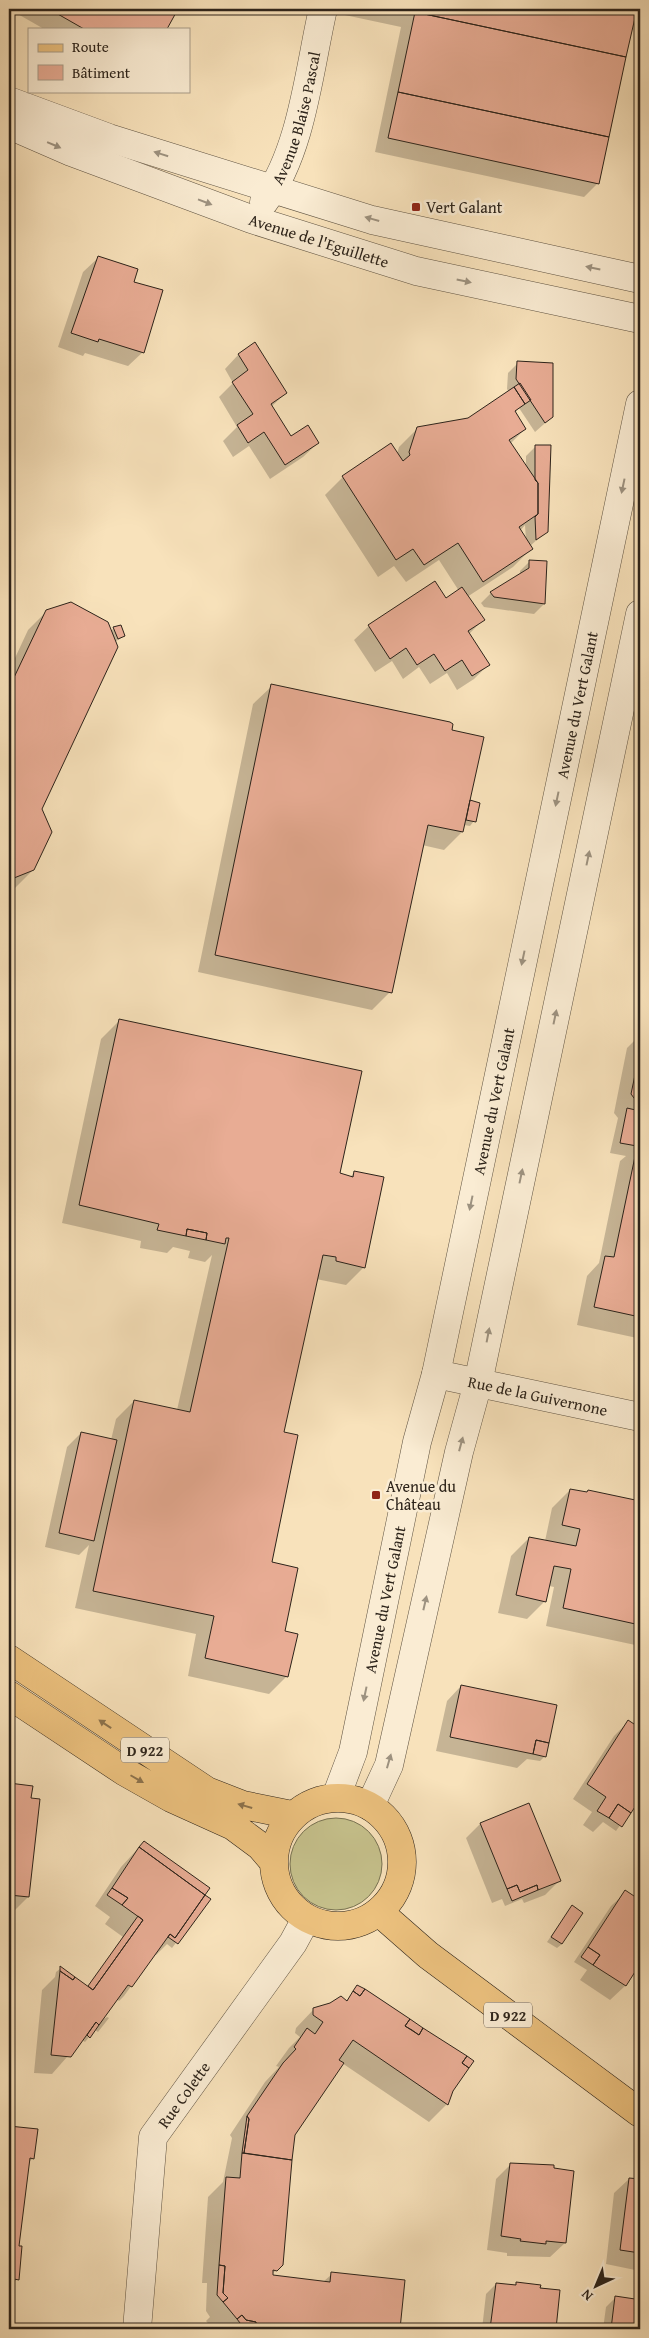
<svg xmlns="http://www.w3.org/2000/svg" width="649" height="2338" viewBox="0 0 649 2338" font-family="'Gentium Book Plus',serif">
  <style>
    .green { fill: #c5c08b; stroke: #787252 }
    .shadow { fill: #0003; fill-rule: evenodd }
    .building { fill: #e8ac94; stroke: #2c231a }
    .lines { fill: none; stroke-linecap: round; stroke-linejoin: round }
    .minor-casing { stroke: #5f5342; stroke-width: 29 }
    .major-casing { stroke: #2c231a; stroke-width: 29 }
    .minor { stroke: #faecd3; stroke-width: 28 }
    .major { stroke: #ecc17e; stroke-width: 28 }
    .oneway { fill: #9d9280 }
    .oneway2 { fill: #8c724c }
    .poi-dot { fill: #8f2418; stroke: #faecd3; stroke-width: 2 }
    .labels { text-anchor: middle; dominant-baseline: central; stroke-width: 5; stroke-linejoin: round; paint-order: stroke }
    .shield { fill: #faecd3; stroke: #6a5f52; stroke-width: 1 }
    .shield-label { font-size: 15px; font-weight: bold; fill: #2c231a }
    .street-label { font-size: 16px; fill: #2c231a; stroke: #faecd3 }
    .poi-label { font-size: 16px; fill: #2c231a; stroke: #faecd3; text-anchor: start }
  </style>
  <rect width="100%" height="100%" fill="#f8e2bb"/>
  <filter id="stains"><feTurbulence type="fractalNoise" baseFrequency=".004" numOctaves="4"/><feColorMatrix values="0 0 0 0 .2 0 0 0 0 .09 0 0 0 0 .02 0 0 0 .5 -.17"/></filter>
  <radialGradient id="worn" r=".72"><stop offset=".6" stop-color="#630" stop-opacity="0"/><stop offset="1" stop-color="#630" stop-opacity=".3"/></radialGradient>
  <path class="green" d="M290 1864a46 46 0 1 1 92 0a46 46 0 1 1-92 0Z"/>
  <path class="shadow" d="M9,9h168l-11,20h-122z
    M341,9h295l-38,174 -14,14 -209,-45 26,-125 -61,-13z
    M98,258l35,25 10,69 -15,14 -43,-13 -2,3 -25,-9 25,-75z
    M239,354l47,39 -15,14 20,31 27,5 -15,14 -33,22 -21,-33 -16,11 -10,-16 14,-14 -18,-30 14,-14 -8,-14z
    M518,363l34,54 -17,15 -16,-24 -4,5 10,16 -15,15 16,23v-11l10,-10 11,85 -17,15 1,3 -18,18 -46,30 16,23 -14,14 19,31 -14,14 -17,11 -10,-17 -17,11 -11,-17 -16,12 -11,-18 -17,11 -21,-32 15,-14 77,-27 13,-8 -20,-31 -33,22 -12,-16 -16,11 -53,-82 18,-18 54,-23 2,-7 19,-19 51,-9 40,-27 -2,-3 1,-16zM525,525l1,16 -6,-10z
    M530,561l14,43 -10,10 -50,-7 -3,-4 10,-10 29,-18v-4z
    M47,611l63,21 4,-4 10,8 -9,6 -75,167 -7,61 -18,18 -6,3v-220l19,-41z
    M272,686l179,45 23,90 -4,5 -6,-1 -2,7 -18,18 -22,-5 -32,147 -18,18 -174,-38 55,-268z
    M119,1021l219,153 12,3 5,-5 9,95 -18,18 -30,-6 -33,154 -13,130 14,69 3,44 -18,18 -81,-18 8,-42 -121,-26 14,-63 -10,10 -34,-8 22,-100 14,-14 30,7 5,-21 18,-18 43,9 35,-155 -7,7 -17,-4 2,-7 -17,-4 -6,6 -27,-5 1,-7 -79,-18 39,-184z
    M640,1035v300l-3,3 -60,-13 10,-49 12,-13 21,-102 6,-5 -16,-3 8,-35 -4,-5 13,-65z
    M570,1490l17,3 1,-2 52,11v144l-94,-20 8,-39 -5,-1 -4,15 -18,18 -29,-6 13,-57 18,-18 16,3 7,-33z
    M461,1686l84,70 -5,5 -13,-2 -10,9 -81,-17 11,-50z
    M628,1722l12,7v68l-24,34 -13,-9 -10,10 -10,-7 9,-13 -19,-13 41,-63z
    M9,1784l22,3 -3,110 -14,14 -5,-1z
    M480,1824l80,56 -15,15 -21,8 -2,-4 -17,7 -3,-7 -10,4 -26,-65z
    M144,1842l57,57h8l-37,49 -5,-4 -11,11 -2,-1 -30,42 -5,5 -2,-2 -15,21 5,-3 2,1 -11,14 -3,-2 -10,12 -3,-2 -30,34 -18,-1 8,-83 13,-13 1,-5 5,-4 27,19 35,-50 -18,-13 5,-7 -15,-11 26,-39z
    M626,1892l14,10v60l-15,24 -15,14 -30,-20 7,-10 -13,-8 37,-56z
    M568,1912l-6,32 -5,4 -10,-6z
    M358,1986l94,105 -5,13 -18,18 -87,-59 -48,72 -12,129 -12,12 53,6 9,-8 72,7 -5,48h-186l-7,-8 4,-4 -4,-6 1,-28h-5l6,-86 15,-15 9,-44 -2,-3 35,-53 14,-15 -3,-1 13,-18 11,-11 -5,-4 1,-5 18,-19 32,-8z
    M9,2127l27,3 -3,28 -5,5 -10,84 -1,32 -8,9z
    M510,2165l55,78 -15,14 -43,-1v-3l-20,-3 9,-71z
    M629,2179h11v92l-34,-7 8,-71z
    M517,2283l42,8 -5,38h-72l4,-35 10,-10 18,2z
    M616,2297l17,3 3,-3 4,1v31h-37l3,-22z"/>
  <path class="building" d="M49,9h129l-11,20h-83z
    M416,9h221l-11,48 -211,-45z
    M415,12l211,45 -17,80 -211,-45z
    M398,92l211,45 -10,47 -211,-46z
    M98,256l40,13 -4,13 29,8 -19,63 -45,-14 -1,3 -27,-9z
    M255,342l32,51 -16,11 20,32 17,-11 11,18 -34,22 -21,-33 -16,11 -11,-18 16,-11 -21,-32 16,-12 -10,-16z
    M517,361l36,2v54l-8,6 -29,-44z
    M520,383l11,17 -6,4 -11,-17z
    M514,387l11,17 -10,7 11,18 -17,11 29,43v31l-19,13 14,22 -50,33 -25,-39 -34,22 -11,-16 -17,11 -54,-84 49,-33 12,18 7,-6 -1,-3 8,-25 51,-9z
    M535,445h16l-3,87 -12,8 -1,-23 3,-3v-31l-3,-3z
    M529,560l18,1 -2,43 -51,-7 -4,-5 39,-24z
    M435,581l11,17 16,-11 23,33 -17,11 22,34 -18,11 -10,-16 -17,11 -11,-17 -17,11 -11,-17 -16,11 -22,-34z
    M71,602l37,20 10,25 -76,162 10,23 -18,38 -25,10v-192l37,-78z
    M121,625l4,11 -7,3 -5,-12z
    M271,684l179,38 3,2 -1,6 32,7 -21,95 -35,-7 -36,168 -177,-38z
    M470,800l10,3 -4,19 -10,-2z
    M119,1019l243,52 -22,102 13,4 1,-6 30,6 -19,91 -29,-7v-4l-13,-2 -39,177 14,3 -26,127 26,6 -13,63 13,3 -10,43 -83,-19 9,-42 -121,-25 41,-191 56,12 39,-174h-3l-1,6 -19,-4 1,-7 -20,-4 -1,7 -29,-6 2,-6 -80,-19z
    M640,1051v55l-9,-12z
    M627,1108l13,3v31h-2l-1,4 -17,-3z
    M638,1142h2v175l-46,-10 11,-51 9,1z
    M187,1229l20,4 -1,7 -20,-4z
    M81,1432l36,8 -23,101 -35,-8z
    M570,1489l17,3 1,-2 52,11v124l-77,-17 8,-39 -17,-3 -8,36 -30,-7 13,-58 47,9 4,-17 -18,-4z
    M461,1685l96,20 -8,38 -13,-3 -3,14 -83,-17z
    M628,1720l12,8v71l-9,14 -13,-9 -9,14 -12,-7 9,-14 -19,-13z
    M536,1740l13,3 -3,14 -13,-3z
    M9,1783l24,3 -2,12 9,1 -11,98 -20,-2z
    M529,1803l32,78 -23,9 -1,-5 -17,7 -3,-7 -10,4 -27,-66z
    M618,1804l13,9 -9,14 -13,-9z
    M144,1841l66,47 -5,7 -66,-48z
    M139,1847l66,48 -30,43 -5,-4 -38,53 -4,-2 -29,40 -3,-3 -25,35 -20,-2 9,-84 13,9 2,-3 18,13 50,-70 -21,-15 6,-7 -16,-10z
    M517,1885l3,7 17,-7 1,5 -26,11 -5,-12z
    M112,1888l16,10 -6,7 -15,-10z
    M625,1890l15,10v64l-14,22 -33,-21 7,-10 -12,-8z
    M205,1895l6,4 -33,45 -10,-7 2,-3 5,4z
    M572,1905l11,8 -21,31 -11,-7z
    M138,1916l5,4 -50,70 -5,-4z
    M588,1947l12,8 -7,10 -12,-8z
    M60,1966l15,11 -2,3 -13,-9z
    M357,1985l8,4 -5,7 -7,-5z
    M365,1989l45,30 -5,7 7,4 7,5 4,-7 44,28 -5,7 7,5 -16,23 -5,14 -95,-65 -14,20 5,3 -49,72 -3,25 -48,-7 5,-34 -2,-3 36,-53 13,-14 -2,-2 13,-19 8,6 8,-12 -10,-7v-7l17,-5 11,-7 6,5 6,-10 7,5z
    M410,2019l13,9 -4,7 -14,-9z
    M96,2022l3,3 -9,13 -3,-3z
    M467,2056l7,5 -5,7 -7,-5z
    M247,2116l2,3 -5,34h-2z
    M9,2126l29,3 -4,30 -4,-1 -11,88h3l-3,34 -10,-2z
    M242,2153l50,7 -9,105 -6,6 -4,-1v5l57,7 1,-10 74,8 -5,49h-134l-10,-1v-6l-10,-2 -4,-5 -5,4 -14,-17 5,-4 -5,-5 2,-27 -6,-1 7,-88 14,1z
    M510,2163l44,2v3l20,3 -8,72 -20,-2v3l-26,-3 1,-2 -20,-3z
    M629,2178l11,1v77v-3l-20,-3z
    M219,2265l6,1 -2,27 5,5 -5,4 -6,-7z
    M516,2282l25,3 -1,3 20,2 -4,39h-66l6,-46 20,2z
    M615,2296l20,3v-3h5v33h-29z
    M242,2315l4,5 10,2v6l-13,-1 -6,-8z"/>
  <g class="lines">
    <g class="minor-casing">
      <g id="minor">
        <path d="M9,101l100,37 263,82 268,59"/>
        <path id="s1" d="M9,125l62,27 180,67 165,52 224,48"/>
        <path id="s2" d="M264,202c38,-51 45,-132 59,-193"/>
        <path id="s3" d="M436,1374l204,43"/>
        <path id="s4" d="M336,1797l17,-45 64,-310 19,-68 204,-970"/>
        <path d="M370,1806l19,-41 70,-313 19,-69 162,-769"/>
        <path id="s5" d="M137,2329l16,-192 140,-194 13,-24"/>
      </g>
    </g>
    <g class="major-casing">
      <path id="major" d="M9,1659l198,132 36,14 49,10
        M9,1695l116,77 46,26 62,28 27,20 12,14
        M274 1862a64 64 0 1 1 128 0a64 64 0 1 1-128 0Z
        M379,1912l49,43 212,158"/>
    </g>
    <use href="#minor" class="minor"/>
    <use href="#major" class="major"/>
  </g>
  <defs><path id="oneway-solid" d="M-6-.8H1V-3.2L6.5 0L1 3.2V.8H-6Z" transform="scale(1.25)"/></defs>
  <g class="oneway">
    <use href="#oneway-solid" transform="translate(54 145) rotate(23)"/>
    <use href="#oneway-solid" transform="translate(161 154) rotate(-163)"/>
    <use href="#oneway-solid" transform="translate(205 202) rotate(21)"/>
    <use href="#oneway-solid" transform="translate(372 219) rotate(-164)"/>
    <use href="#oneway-solid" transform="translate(593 268) rotate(-168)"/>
    <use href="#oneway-solid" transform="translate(464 281) rotate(12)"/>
    <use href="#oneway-solid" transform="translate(623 486) rotate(102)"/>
    <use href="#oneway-solid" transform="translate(557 799) rotate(102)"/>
    <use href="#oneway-solid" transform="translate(588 858) rotate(-78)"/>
    <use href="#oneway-solid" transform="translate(523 958) rotate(102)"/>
    <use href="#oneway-solid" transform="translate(555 1017) rotate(-78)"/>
    <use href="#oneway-solid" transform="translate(521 1176) rotate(-78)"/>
    <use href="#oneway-solid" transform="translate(471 1203) rotate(102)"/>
    <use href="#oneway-solid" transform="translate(488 1335) rotate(-79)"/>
    <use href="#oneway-solid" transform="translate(461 1444) rotate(-75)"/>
    <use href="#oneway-solid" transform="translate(425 1603) rotate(-77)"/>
    <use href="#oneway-solid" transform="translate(365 1694) rotate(102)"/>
    <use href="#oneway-solid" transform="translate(389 1761) rotate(-74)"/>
  </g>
  <g class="oneway2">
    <use href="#oneway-solid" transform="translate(105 1724) rotate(-146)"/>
    <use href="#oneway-solid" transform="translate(137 1779) rotate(30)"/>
    <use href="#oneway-solid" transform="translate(245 1806) rotate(-164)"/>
  </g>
  <g class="poi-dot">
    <rect x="411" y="202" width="10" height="10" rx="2.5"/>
    <rect x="371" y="1490" width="10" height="10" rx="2.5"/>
  </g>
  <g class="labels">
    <g class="shield">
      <rect x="121" y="1737.5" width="48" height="25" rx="4"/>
      <rect x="484" y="2002.5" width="48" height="25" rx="4"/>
    </g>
    <g class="shield-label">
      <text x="145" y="1750">D 922</text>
      <text x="508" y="2015">D 922</text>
    </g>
    <g class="street-label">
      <text stroke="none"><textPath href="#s2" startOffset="91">Avenue Blaise Pascal</textPath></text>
      <text stroke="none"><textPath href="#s1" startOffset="331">Avenue de l'Eguillette</textPath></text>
      <text stroke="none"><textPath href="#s4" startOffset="1119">Avenue du Vert Galant</textPath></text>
      <text stroke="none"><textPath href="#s4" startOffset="714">Avenue du Vert Galant</textPath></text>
      <text stroke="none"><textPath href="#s3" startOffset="104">Rue de la Guivernone</textPath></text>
      <text stroke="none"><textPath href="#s4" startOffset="204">Avenue du Vert Galant</textPath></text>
      <text stroke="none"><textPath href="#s5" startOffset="245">Rue Colette</textPath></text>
    </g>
    <g class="poi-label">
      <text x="426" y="207">Vert Galant</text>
      <text x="386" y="1486">Avenue du<tspan x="386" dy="18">Château</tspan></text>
    </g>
  </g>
  <rect width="649" height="2338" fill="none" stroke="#f8e2bb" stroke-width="30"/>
  <rect x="10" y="10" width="629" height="2318" fill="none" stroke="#2c231a" stroke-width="2.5"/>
  <rect x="15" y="15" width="619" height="2308" fill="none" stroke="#2c231a"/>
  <rect x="28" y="28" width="162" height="65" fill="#faecd3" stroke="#a89c89"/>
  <rect x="38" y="44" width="25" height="8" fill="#ecc17e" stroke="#a89c89"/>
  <text x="72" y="52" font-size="15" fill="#2c231a">Route</text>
  <rect x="38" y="65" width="25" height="15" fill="#e8ac94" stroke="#a89c89"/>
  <text x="72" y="78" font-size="15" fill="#2c231a">Bâtiment</text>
  <g transform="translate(596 2286) rotate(224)" stroke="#faecd3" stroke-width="4" paint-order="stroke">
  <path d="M0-4L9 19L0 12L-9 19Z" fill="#2c231a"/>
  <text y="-8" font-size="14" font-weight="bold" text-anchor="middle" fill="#2c231a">N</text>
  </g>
  <rect width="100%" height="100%" filter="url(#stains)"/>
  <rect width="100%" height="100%" fill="url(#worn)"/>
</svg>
